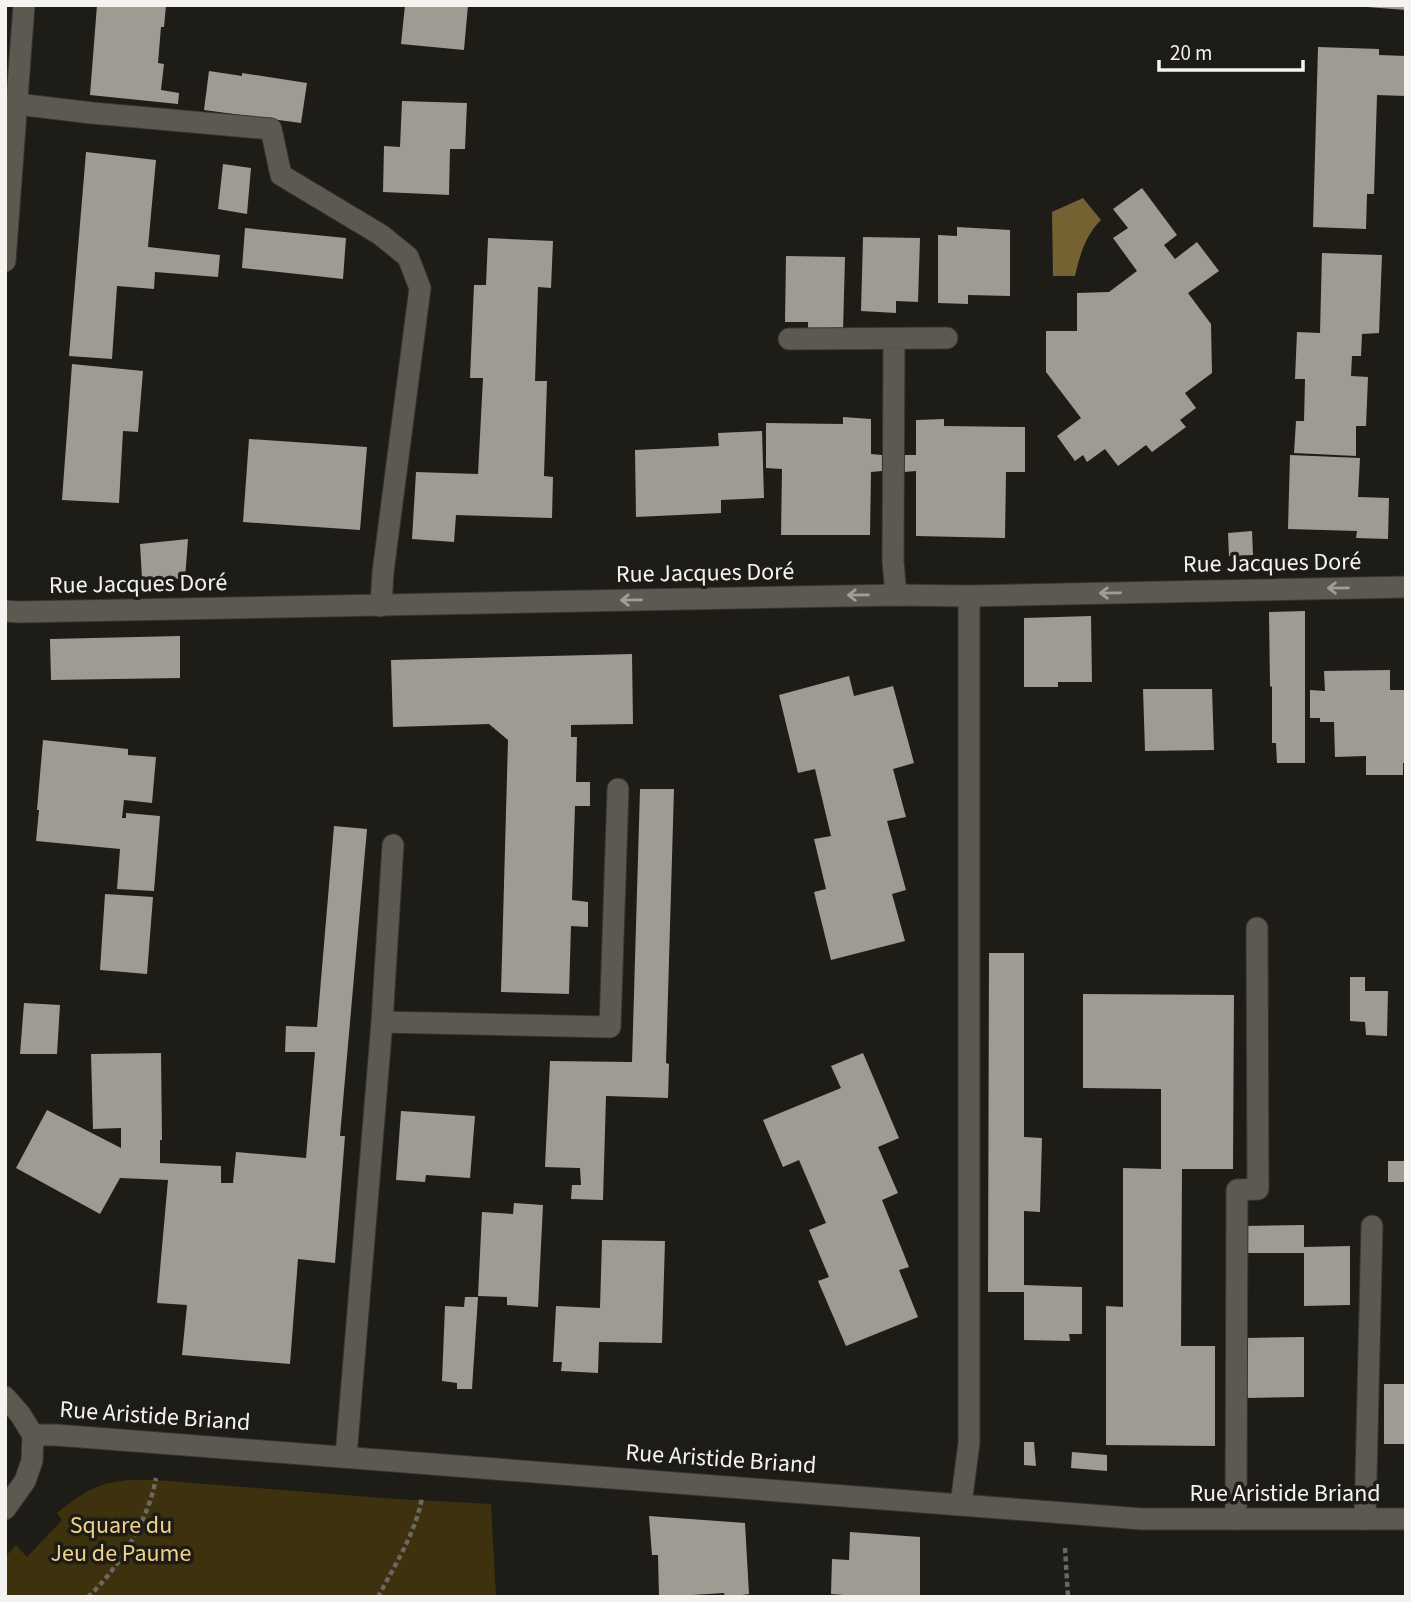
<svg xmlns="http://www.w3.org/2000/svg" width="1411" height="1602" viewBox="0 0 1411 1602" font-family="'Source Sans 3',sans-serif">
  <style>
    .green { fill: #3e310d }
    .water { fill: #746233 }
    .building { fill: #9f9b93 }
    .lines { fill: none; stroke-linecap: round; stroke-linejoin: round }
    .lane-casing { stroke: #373632; stroke-width: 23 }
    .street-casing { stroke: #373632; stroke-width: 23 }
    .secondary-casing { stroke: #373632; stroke-width: 23 }
    .path { stroke: #6a6862; stroke-width: 4.5; stroke-dasharray: 5 3.5; stroke-linecap: butt }
    .lane { stroke: #5c5951; stroke-width: 21 }
    .street { stroke: #5c5951; stroke-width: 21 }
    .secondary { stroke: #5c5951; stroke-width: 21 }
    .oneway { stroke: #a19e98 }
    .labels { text-anchor: middle; dominant-baseline: central; stroke-width: 7; stroke-linejoin: round; paint-order: stroke }
    .street-label { font-size: 24px; fill: #f5f3ef; stroke: #1e1c16 }
    .park-label { font-size: 24px; fill: #f0d288; stroke: #1e1c16 }
  </style>
  <rect width="100%" height="100%" fill="#1e1c16"/>
  <path class="green" d="M129,1480h26l241,19 95,5 5,93h-491v-40l11,-12 11,12 35,-37 -5,-7c26,-20 38,-30 72,-33z"/>
  <path class="water" d="M1083,198l18,22c-16,16 -21,35 -26,56h-22l-1,-64z"/>
  <path class="building" d="M97,5h69l-2,22h-3l-3,36 6,1 -3,26 18,3 -1,11 -88,-9z
    M405,5h63l-4,45 -63,-6z
    M1367,5h39v5l-39,-3z
    M1318,47l61,2v6l27,1v40l-29,-1 -3,99h-7l-1,35 -53,-2z
    M209,71l33,5v-3l65,10 -6,40 -97,-13z
    M402,101l65,2 -2,46h-15l-1,46 -66,-3 1,-46 16,1z
    M86,152l70,8 -8,87 72,8 -2,22 -63,-5 -1,17 -37,-3 -5,73 -43,-3z
    M223,164l28,4 -4,46 -29,-5z
    M1142,188l35,47 -13,10 11,14 22,-17 22,29 -31,22 23,31 1,49 -27,20 11,15 -16,12 6,7 -34,25 -6,-7 -28,21 -13,-17 -18,13 -4,-7 -8,6 -18,-25 24,-18 -35,-46v-41h31v-38l32,-1 28,-21 -24,-33 15,-10 -15,-19z
    M957,227l53,3v66l-42,-1v9l-30,-1v-68l19,1z
    M245,228l101,10 -3,41 -101,-11z
    M863,237l57,1 -2,64 -22,-1v12l-35,-2z
    M488,238l65,3 -2,47 -13,-1 -3,94h12l-3,95 9,1 -1,41 -96,-3 -2,27 -42,-3 4,-67 62,2 5,-96h-13l4,-93h12z
    M1322,253l60,2 -3,78 -17,1 -1,22h-9l-1,20 17,1 -2,49h-10v30l-62,-3 2,-32h8l1,-42h-10l2,-47 23,1z
    M786,256l59,1 -2,75h-35v-10h-23z
    M72,364l71,7 -5,61 -15,-1 -4,72 -57,-3z
    M843,417l28,2v35l11,1v16l-11,1 -1,63h-89l1,-66 -16,-1v-45l77,1z
    M944,419v7l81,1v45h-19l-1,66 -89,-2v-65l-12,1v-17h12v-35z
    M762,431l2,67 -43,2v13l-85,4 -1,-67 84,-4 -1,-13z
    M249,439l118,8 -7,83 -117,-8z
    M1290,455l70,3 -2,39 31,1 -1,41 -32,-1 1,-7 -69,-2z
    M1252,531l1,24 -24,1 -1,-23z
    M188,539l-3,40h-43l-2,-35z
    M1305,611v152h-28l-1,-20h-4v-56l-2,-1 -1,-74z
    M1091,616l1,66h-34v5h-34v-69z
    M180,636v42l-129,2 -1,-41z
    M632,654l1,70 -62,1v12h6l-1,45h14v24h-15l-3,94 16,2v25l-17,-1 -2,68 -68,-2 7,-252 -19,-16 -96,3 -2,-67z
    M1390,670v20h16v73h-3v12h-37v-19l-31,1 -1,-35h-14v-4h-10v-28l15,1 -1,-20z
    M849,676l5,20 39,-10 21,77 -21,6 13,48 -19,4 19,69 -14,4 13,47 -74,19 -17,-68 12,-3 -12,-50 17,-3 -16,-67 -17,4 -19,-78z
    M1143,689h69l2,61 -69,1z
    M43,740l85,9v6l28,2 -4,46 -28,-3 -2,18h4v-5l34,3 -6,75 -37,-2 3,-40 -84,-8 3,-31h-2z
    M640,789h34l-8,274 3,1 -1,34 -62,-2 -3,104 -32,-1 1,-14h9l-1,-17 -35,-1 5,-106 82,1z
    M334,826l33,3 -27,307h5l-10,127 -37,-4 -8,105 -108,-9 5,-50 -30,-2 11,-123 -48,-2 -20,36 -84,-46 31,-58 74,38v-20l-28,1 -2,-75 70,-1 1,87h-2v23l61,3v17h12l3,-31 70,6 9,-106h-30l1,-26 31,1z
    M105,894l48,3 -6,77 -47,-4z
    M989,953h35v184l18,1 -2,74 -16,-1v74l58,2v47h-13l1,7 -46,-1v-48h-36z
    M1350,977h15v14h23l-1,45 -21,-1 -1,-13 -15,-1z
    M1083,994l151,1 -1,174h-51l-1,177h34v100l-109,-1v-139l17,1v-139l38,1v-80l-78,-1z
    M24,1003l36,2 -3,49h-37z
    M863,1053l36,85 -21,9 20,46 -16,7 27,67 -10,3 19,47 -72,29 -28,-65 11,-4 -20,-47 17,-7 -27,-63 -16,7 -20,-47 78,-32 -10,-22z
    M401,1111l74,5 -5,62 -44,-3 -1,7 -29,-2z
    M1388,1161h18v21h-18z
    M514,1203l29,2 -5,102 -31,-2v-8l-29,-1 4,-84 31,2z
    M1304,1225v22l46,-1v59l-46,1v-53h-58l-1,-27z
    M602,1240l63,1 -3,102 -63,-1 -1,31 -37,-2 1,-9h-9l3,-56 44,2z
    M465,1297h13l-6,92h-15v-6l-15,-2 3,-75 19,1z
    M1304,1337v60l-59,1v-60z
    M1384,1384h22v60h-22z
    M1024,1442h10l2,24 -12,-1z
    M1072,1452l35,3v16l-36,-3z
    M649,1516l96,7 4,71 -7,1v2h-17l-1,-4 -65,4 -1,-42h-6z
    M850,1532l70,5v60h-50l-39,-3 1,-35 17,1z"/>
  <g class="lines">
    <g class="lane-casing">
      <path id="lane" d="M17,104l75,9 179,16 10,46 100,60 27,22 12,31 -37,284 -2,34
        M789,339l158,-1
        M894,339l-1,222 3,34
        M382,1022l228,5 8,-238
        M346,1456l36,-434 11,-177
        M961,1504l8,-61v-847
        M1236,1519l1,-329 21,-1 -1,-261
        M1365,1519l7,-293"/>
    </g>
    <g class="street-casing">
      <path id="street" d="M5,261l19,-256
        M5,611l14,1 877,-17 73,1 437,-9"/>
    </g>
    <g class="secondary-casing">
      <path id="secondary" d="M5,1397l15,17 13,21 -1,26 -7,20 -20,28
        M33,1435h23l1086,84h264"/>
    </g>
    <path class="path" d="M1065,1548l3,49
      M88,1597c31,-29 61,-78 68,-119
      M378,1597c17,-32 37,-63 44,-99"/>
    <use href="#lane" class="lane"/>
    <use href="#street" class="street"/>
    <use href="#secondary" class="secondary"/>
  </g>
  <defs><path id="oneway-shaft" d="M-6 0H5M1.5-3L5.5 0L1.5 3" fill="none" stroke-width="1.6" stroke-linecap="round" stroke-linejoin="round" transform="scale(1.75)"/></defs>
  <g class="oneway">
    <use href="#oneway-shaft" transform="translate(1338 588) rotate(179)"/>
    <use href="#oneway-shaft" transform="translate(1110 593) rotate(179)"/>
    <use href="#oneway-shaft" transform="translate(858 595) rotate(179)"/>
    <use href="#oneway-shaft" transform="translate(631 600) rotate(179)"/>
  </g>
  <g class="labels">
    <g class="street-label">
      <text transform="translate(1272 563) rotate(-1)">Rue Jacques Doré</text>
      <text transform="translate(705 573) rotate(-1)">Rue Jacques Doré</text>
      <text transform="translate(138 584) rotate(-1)">Rue Jacques Doré</text>
      <text transform="translate(155 1416) rotate(4)">Rue Aristide Briand</text>
      <text transform="translate(721 1459) rotate(4)">Rue Aristide Briand</text>
      <text x="1285" y="1493">Rue Aristide Briand</text>
    </g>
    <g class="park-label">
      <text x="121" y="1525">Square du<tspan x="121" dy="28">Jeu de Paume</tspan></text>
    </g>
  </g>
  <rect width="1411" height="1602" fill="none" stroke="#f5f3ef" stroke-width="14"/>
  <path d="M1159 60v10h144v-10" fill="none" stroke="#f5f3ef" stroke-width="3.5"/>
  <text x="1170" y="60" font-size="21" fill="#f5f3ef" stroke="#1e1c16" stroke-width="5" paint-order="stroke">20 m</text>
</svg>
